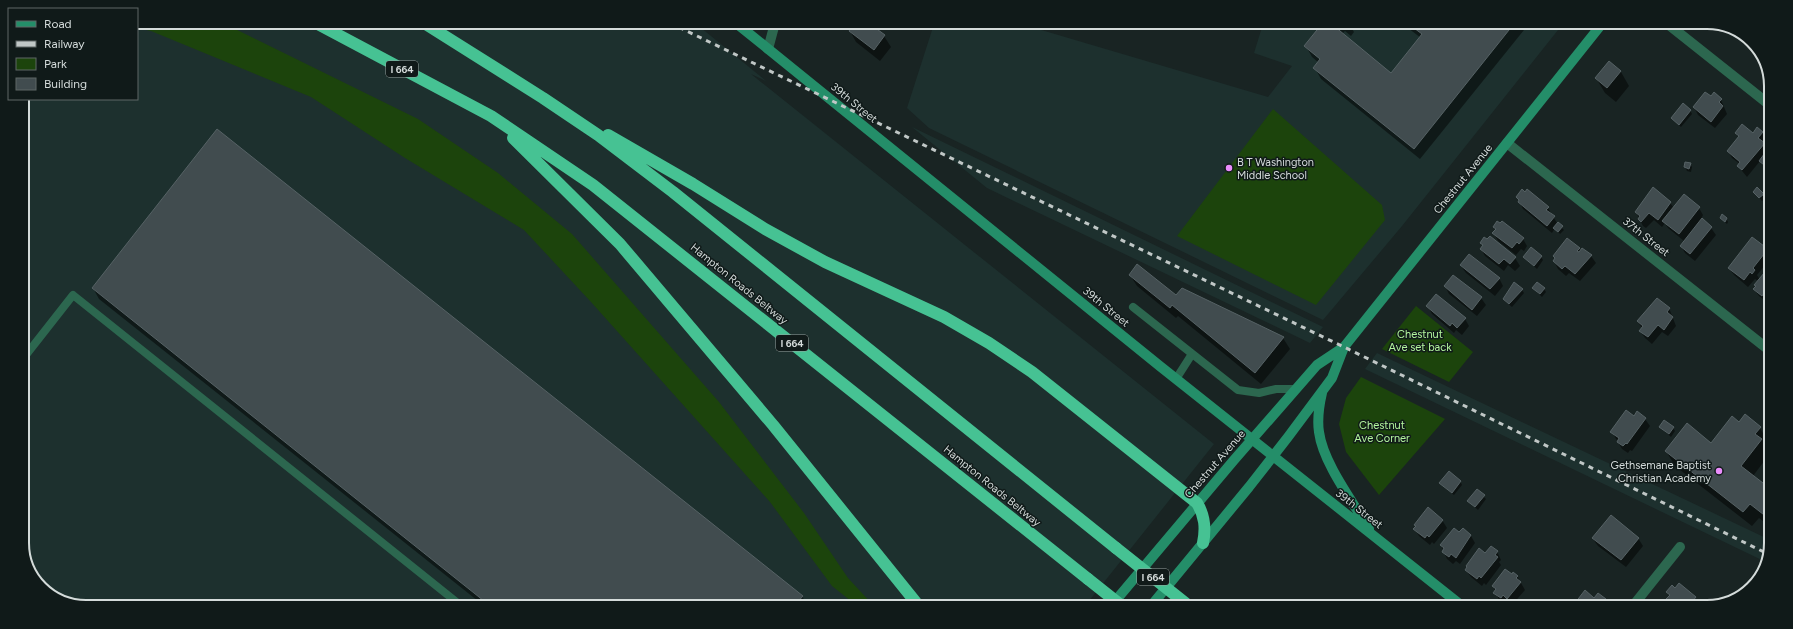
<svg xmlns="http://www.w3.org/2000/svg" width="1793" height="629" viewBox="0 0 1793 629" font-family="Figtree,sans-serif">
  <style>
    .built { fill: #1d302e }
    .green { fill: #1c440c }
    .shadow { fill: #0007 }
    .building { fill: #414c4f; stroke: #566265 }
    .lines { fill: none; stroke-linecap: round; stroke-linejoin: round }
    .lane { stroke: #2c674f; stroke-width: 8 }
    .street { stroke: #2c674f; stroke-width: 10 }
    .secondary { stroke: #248e69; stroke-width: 10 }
    .highway { stroke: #46c293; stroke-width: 12 }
    .rail { stroke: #c0c7c6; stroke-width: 3; stroke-dasharray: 5 5; stroke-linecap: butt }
    .highway-bridge { stroke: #46c293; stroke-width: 12 }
    .poi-dot { fill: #ea8dfc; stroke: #101a19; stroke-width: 1.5 }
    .labels { text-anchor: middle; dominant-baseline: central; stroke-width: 3; stroke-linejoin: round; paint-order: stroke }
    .shield { fill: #101a19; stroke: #99a1a0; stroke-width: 1 }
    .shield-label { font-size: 10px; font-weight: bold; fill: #d4dbda }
    .street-label { font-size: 11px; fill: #d4dbda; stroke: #101a19 }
    .poi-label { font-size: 11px; fill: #d4dbda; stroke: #101a19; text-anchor: start }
    .park-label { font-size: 11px; fill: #b3f59e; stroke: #101a19 }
    .rim { fill: none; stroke: #d4dbda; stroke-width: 2 }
  </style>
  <rect width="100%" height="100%" fill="#192423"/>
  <path class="built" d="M137,22l558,1 71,58 -15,-7 463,370 -129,162 -1019,-2 -31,-22 -13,-35v-448h115z
    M934,24h87l247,73 24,-31 -38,-13 9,-29 299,1 -160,201 -79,94 -394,-192 -22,-20z
    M912,127l411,200 -13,16 -323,-155z
    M1377,353l391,186v24l-403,-194z"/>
  <path class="green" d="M137,22h83l5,2 193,95 80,54 74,61 147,168 85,111 44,65 25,27h-17l-24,-19 -62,-84 -179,-200 -67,-72 -119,-72 -94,-61 -160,-66 -14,-3z
    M1273,109l109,96 3,15 -69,85 -139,-69z
    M1416,306l57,46 -24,30 -67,-33z
    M1361,377l84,42 -66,76 -33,-43 -7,-28 7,-26z"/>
  <path class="shadow" d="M855,24h13l16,12 7,11 -11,14 -24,-19 -6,-11z
    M1323,25h27l4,7 -3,4 -6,-5 -3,3 50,40 29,-36 -17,-13h124l-108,134 -99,-80 -6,-11 4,-5 -7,-6 -6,-11z
    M1731,28l27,19 1,4z
    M1609,62l12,10 8,14 -13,16 -11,-9 -9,-15z
    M1711,97l10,3 6,14 -12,14 -17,-13 -4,-8z
    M1690,110l2,4 -11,13 -9,-9z
    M1762,132l5,8 -3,3 4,8 2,-4v33l-3,-6 1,-2 -8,-11 -13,16 -9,-11 2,-2 -8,-6 -4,-7 11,-13 -3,-5 17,1z
    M1690,164l2,3 -1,5 -4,-1 -2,-4z
    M1754,192l9,2 2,4 -3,3z
    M1517,197l31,11 9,15 7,7 -4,4 -5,-6 -3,5 -29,-24z
    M1670,203l4,5h25l4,7 -2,4 10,9 5,7 -21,26 -10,-8 -4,-7 3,-5 -16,-13 -3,-5 -3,4 -8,-7 -8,8 -3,-2 -7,-14z
    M1721,218h5l2,4 -1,2z
    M1494,227l29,12 4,7 -3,5 -3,-2 -5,6 -18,-14 -4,-8 2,-2z
    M1490,238l25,20 5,8 -5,5 -7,-6 -4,6 -19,-15 -4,-7 2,-3 -2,-3 6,-2z
    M1579,249l2,2 10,5 5,7 -16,18 -11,-8 -3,3 -8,-7 -4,-8z
    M1767,250l3,5v4l-13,16 3,5 10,-13 -1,33 -2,2 -8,-6 -5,-7 4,-8 -3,-2 -7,8 -14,-12 -5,-7z
    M1524,257h17l2,3 -6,9z
    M1461,266l38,12 4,8 -8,10 -29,-23z
    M1130,275l46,22 107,41 7,11 -29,35 -83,-68 -2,2 -39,-32z
    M1445,286l36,12 5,7 -9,11 -28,-22z
    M93,288l709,308 5,9h-324l-384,-306z
    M1533,288l11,1 2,3 -4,5z
    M1522,290l2,3 -12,14 -6,-5 -2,-3z
    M1428,306l37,13 4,7 -7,9 -6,-5 -2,3 -22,-19z
    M1669,308l7,18 -8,10 -6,-4 -10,12 -7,-6 -5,-7 2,-3 -4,-6z
    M1634,417l11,2 5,7 -18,25 -2,-1 -2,3 -6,-4 -10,-17z
    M1739,423l21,5 8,14 -3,5 3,9 -15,20 10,8 5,-6v47l-9,-7 -7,8 -77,-60 -9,-15 45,-7z
    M1660,427l13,1 2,3 -4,6z
    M1460,481l2,4 -8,10 -14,-12z
    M1477,490l9,9 -8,11 -10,-9z
    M1442,520l5,8 -13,16 -2,-2 -2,3 -11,-9 -4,-7 1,-2 -1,-2z
    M1463,530l8,6 4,7 -15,21 -4,-3 -3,3 -6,-5 -6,-14 18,-11z
    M1638,538l5,8 -17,21 -28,-21 -5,-7z
    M1497,552l4,8 -2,2 2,3 -15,20 -2,-2 -2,3 -11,-9 -5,-7 19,-16z
    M1512,576h5l8,14 -13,15 -4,-3 -3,3 -6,-5 -6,-14z
    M1668,592l27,6 4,7 -1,2h-27l-4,-7 3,-4z
    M1594,599h11l4,8h-35z"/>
  <path class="building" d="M854,24h16l15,11 -11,15 -25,-19z
    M1321,25h14l-1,1 57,47 31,-39 -12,-9h103l-99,124 -101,-81 7,-9 -16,-13z
    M1609,61l12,10 -14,17 -12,-10z
    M1705,92l6,4 3,-4 8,7 -3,3 4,4 -12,16 -18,-15z
    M1683,103l8,7 -12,15 -8,-7z
    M1742,124l11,9 4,-6 6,5 -5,6 7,5 -23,27 -5,-4 3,-4 -13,-11 12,-15 -4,-3z
    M217,129l586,467 -8,9h-306l-397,-317z
    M1770,146v32l-4,-4 3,-5 -10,-8z
    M1685,162l6,1 -2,6 -5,-2z
    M1653,187l18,15 -13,18 -9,-7 -8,9 -3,-3 2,-3 -5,-4z
    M1757,187l7,7 -5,4 -6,-6z
    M1522,189l3,3 2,-3 22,18 -3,3 9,6 -8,10 -29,-24 1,-2 -3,-3z
    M1684,194l16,13 -21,27 -17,-13z
    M1722,214l5,4 -2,4 -5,-4z
    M1702,218l10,9 -22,27 -10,-8z
    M1497,221l3,2 2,-2 22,17 -5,6 -2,-2 -5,6 -20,-15 4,-4 -3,-2z
    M1558,222l5,4 -5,6 -5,-4z
    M1490,236l26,21 -6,7 -6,-5 -5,5 -19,-15 3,-4 -3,-2 4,-6 3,2z
    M1752,237l16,12 -15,19 2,2 -3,4 -2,-2 -6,8 -16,-12z
    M1567,238l13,10 -3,3 2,1 3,-4 10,7 -17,19 -10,-8 -3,3 -9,-8 2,-3 -2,-2z
    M1531,247l11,9 -8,10 -11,-9z
    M1469,254l31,24 -10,11 -30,-24z
    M1137,264l39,31 6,-7 102,49 -29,36 -83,-68 -2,3 -41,-33z
    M1770,266l-1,31 -5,-4 -2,3 -9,-7 3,-3 -2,-1z
    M1453,275l29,22 -10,13 -28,-24z
    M1514,282l9,7 -14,15 -6,-5z
    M1537,282l8,6 -5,6 -8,-6z
    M1436,294l30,24 -9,10 -5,-5 -2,3 -24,-20z
    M1657,298l13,10 -3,4 6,5 -9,13 -6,-5 -10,12 -9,-6 4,-5 -6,-5z
    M1626,410l8,6 3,-5 9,7 -19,26 -1,-1 -3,3 -6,-4 2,-4 -9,-6z
    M1745,414l16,13 -6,7 7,5 -21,27 22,17 5,-7v42l-18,-14 -7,8 -78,-61 22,-28 24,20 21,-27 7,6z
    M1664,420l10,7 -5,7 -10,-7z
    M1449,471l12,10 -9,12 -13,-10z
    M1477,489l8,6 -10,12 -8,-6z
    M1428,507l15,13 -14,17 -2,-2 -2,3 -12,-9 3,-3 -2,-1z
    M1611,515l28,23 -18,22 -29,-22z
    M1454,528l5,4 4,-4 8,7 -15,23 -5,-4 -2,3 -7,-5 2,-4 -4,-3z
    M1491,546l7,5 -3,4 3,2 -17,21 -2,-2 -2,3 -12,-9 2,-3 -1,-1 13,-18 6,5z
    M1505,569l7,5 1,-2 5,4 -2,2 5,4 -14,17 -4,-4 -2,3 -8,-5 3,-4 -4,-3z
    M1679,583l17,14 -8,10h-13l-9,-8 4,-4 -4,-3 6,-7 3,3z
    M1585,590l9,8 4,-5 8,6 -7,8h-27z"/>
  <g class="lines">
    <path class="lane" d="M1133,307l105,83 21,3 17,-4h20
      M22,360l51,-65 386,309
      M1176,379l16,-25"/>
    <path class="street" d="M1669,25l102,81
      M768,49l7,-26
      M1507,143l262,207
      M1632,607l48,-60"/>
    <path class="secondary" d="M736,23l425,344 301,239
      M1322,393c-3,13 -5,26 -3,39 4,31 34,70 50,97
      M1111,606l123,-146 83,-95 27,-18
      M1151,606l98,-119 39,-50 44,-59 12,-31 257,-322"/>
    <path class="highway" d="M314,22l177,94 102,69 495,394
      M424,23l119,75 55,37 75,57 443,356
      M608,135l85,49 72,45 60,33 119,55 45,26 43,29 165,131c8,13 9,25 6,40
      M513,138l107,106 153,181 145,180"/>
    <path class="rail" d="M670,23l674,324 424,207"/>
    <path class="highway-bridge" d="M1116,548l73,58
      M1088,579l34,27"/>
  </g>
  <g class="poi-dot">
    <circle cx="1229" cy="168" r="4"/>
    <circle cx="1719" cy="471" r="4"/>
  </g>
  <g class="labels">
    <g class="shield">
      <rect x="386" y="61" width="32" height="16" rx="3"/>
      <rect x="776" y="335" width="32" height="16" rx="3"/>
      <rect x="1137" y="569" width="32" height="16" rx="3"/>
    </g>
    <g class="shield-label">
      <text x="402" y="69">I 664</text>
      <text x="792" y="343">I 664</text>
      <text x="1153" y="577">I 664</text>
    </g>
    <g class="street-label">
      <text transform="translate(854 103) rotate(39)">39th Street</text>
      <text transform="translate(1463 179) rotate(-51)">Chestnut Avenue</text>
      <text transform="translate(1646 237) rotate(38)">37th Street</text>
      <text transform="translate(739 284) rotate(39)">Hampton Roads Beltway</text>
      <text transform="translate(1106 307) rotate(39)">39th Street</text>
      <text transform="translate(1215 464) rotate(-49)">Chestnut Avenue</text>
      <text transform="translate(992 486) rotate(39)">Hampton Roads Beltway</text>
      <text transform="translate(1359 509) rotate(38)">39th Street</text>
    </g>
    <g class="poi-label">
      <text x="1237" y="162">B T Washington<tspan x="1237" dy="13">Middle School</tspan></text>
      <text x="1711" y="465" text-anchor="end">Gethsemane Baptist<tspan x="1711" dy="13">Christian Academy</tspan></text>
    </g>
    <g class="park-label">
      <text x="1420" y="334">Chestnut<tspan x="1420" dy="13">Ave set back</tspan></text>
      <text x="1382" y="425">Chestnut<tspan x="1382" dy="13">Ave Corner</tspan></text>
    </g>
  </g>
  <path d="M0 0H1793V629H0ZM86 29H1707A57 57 0 0 1 1764 86V543A57 57 0 0 1 1707 600H86A57 57 0 0 1 29 543V86A57 57 0 0 1 86 29Z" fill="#101a19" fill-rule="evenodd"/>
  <path class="rim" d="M86 29H1707A57 57 0 0 1 1764 86V543A57 57 0 0 1 1707 600H86A57 57 0 0 1 29 543V86A57 57 0 0 1 86 29Z"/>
  <rect x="8" y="8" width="130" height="92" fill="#101a19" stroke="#5e6766"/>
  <rect x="16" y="21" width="20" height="6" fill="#248e69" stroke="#5e6766"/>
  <text x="44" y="28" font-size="12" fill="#d4dbda">Road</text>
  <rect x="16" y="41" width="20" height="6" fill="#c0c7c6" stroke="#5e6766"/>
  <text x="44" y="48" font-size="12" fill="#d4dbda">Railway</text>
  <rect x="16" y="58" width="20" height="12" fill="#1c440c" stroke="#5e6766"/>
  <text x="44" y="68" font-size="12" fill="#d4dbda">Park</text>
  <rect x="16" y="78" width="20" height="12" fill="#414c4f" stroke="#5e6766"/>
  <text x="44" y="88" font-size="12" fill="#d4dbda">Building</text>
</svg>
